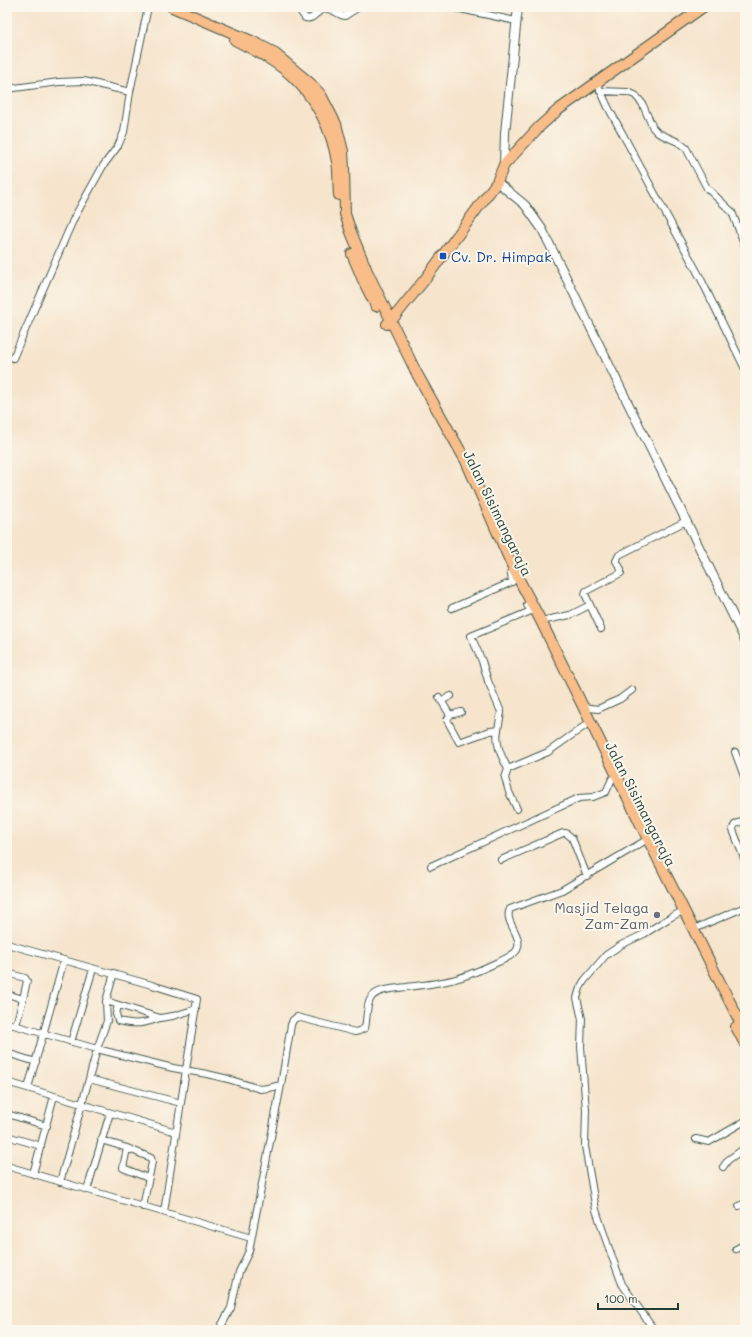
<svg xmlns="http://www.w3.org/2000/svg" width="752" height="1337" viewBox="0 0 752 1337" font-family="Mali,sans-serif">
  <style>
    .lines { fill: none; stroke-linecap: round; stroke-linejoin: round }
    .minor-casing { stroke: #3f564b; stroke-width: 8 }
    .tertiary-casing { stroke: #3f564b; stroke-width: 10 }
    .trunk-casing { stroke: #3f564b; stroke-width: 12 }
    .minor { stroke: #fff; stroke-width: 6 }
    .tertiary { stroke: #fff; stroke-width: 8 }
    .trunk { stroke: #f8bd89; stroke-width: 10 }
    .transit-dot { fill: #1a4fb4; stroke: #fbf7ec; stroke-width: 1.5 }
    .worship-dot { fill: #6b7280; stroke: #fbf7ec; stroke-width: 1.5 }
    .labels { text-anchor: middle; dominant-baseline: central; stroke-width: 4; stroke-linejoin: round; paint-order: stroke }
    .transit-label { font-size: 14px; fill: #164399; stroke: #fbf7ec; text-anchor: start }
    .street-label { font-size: 14px; fill: #1f3d34; stroke: #fbf7ec }
    .worship-label { font-size: 14px; fill: #5b616d; stroke: #fbf7ec; text-anchor: end }
  </style>
  <rect width="100%" height="100%" fill="#fbf7ec"/>
  <filter id="ink" filterUnits="userSpaceOnUse"><feTurbulence type="fractalNoise" baseFrequency=".025" numOctaves="2"/><feDisplacementMap in="SourceGraphic" scale="8" xChannelSelector="R" yChannelSelector="G"/><feConvolveMatrix kernelMatrix="1 2 1 2 8 2 1 2 1" color-interpolation-filters="sRGB"/></filter>
  <filter id="wash" filterUnits="userSpaceOnUse"><feTurbulence type="fractalNoise" baseFrequency=".012" numOctaves="4" result="noise"/><feDisplacementMap in="SourceGraphic" scale="16" xChannelSelector="R" yChannelSelector="G"/><feGaussianBlur stdDeviation="0.9" result="paint"/><feColorMatrix in="noise" values="0 0 0 0 0 0 0 0 0 0 0 0 0 0 0 0 0 1.4 0 .05"/><feComposite in="paint" operator="in"/></filter>
  <g filter="url(#wash)">
    <rect width="100%" height="100%" fill="#f6e4cc"/>
  </g>
  <g filter="url(#ink)">
    <g class="lines">
      <g class="minor-casing">
        <path id="minor" d="M300,7l1,5 4,6c10,3 12,-10 22,-9 7,0 12,7 18,7l14,-9
          M451,7l65,14
          M597,83l11,24 92,170 45,92
          M7,89l52,-7 25,-1 46,11
          M600,91l27,1 8,3 7,8 11,25 5,5 20,9 8,6 21,40 25,24 13,34
          M13,358l61,-140 29,-52 15,-20 6,-14 6,-40 18,-85
          M452,608l60,-26 -1,-9 4,-1
          M541,621l29,-6 20,-10
          M601,629l-16,-35 1,-3 35,-18v-4l-5,-8 3,-6 67,-34
          M439,697l11,18 -3,5 12,22 31,-11 8,-1 3,-18 -13,-31 -6,-20 -11,-25 60,-25 -4,-6
          M441,701l10,-5
          M583,707l15,2 22,-10 12,-9
          M450,715l11,-3
          M498,730c-3,15 4,27 10,39
          M735,752l10,27
          M517,809l-8,-17 -4,-14 3,-9 40,-17 38,-27 5,-2
          M745,821c-6,2 -12,2 -12,9l12,31
          M501,860l62,-27h3l6,5 15,38
          M431,866l148,-68 14,-1 13,-5 6,-13 6,-2
          M694,929l51,-22
          M7,944l145,41 45,14 -33,213
          M7,973l18,5 2,3 -4,18
          M7,994l16,5 -7,26
          M106,1001l54,17 13,-2 23,-7
          M118,1005l-2,9 2,7c18,4 25,3 42,-3
          M7,1023l90,26 76,19 34,6 21,5 32,10 8,-1 13,-3 10,-60 2,-5 4,-3 58,15 4,-1 6,-3c2,-8 1,-24 6,-30 5,-8 19,-9 28,-10 21,-3 43,-4 63,-11 12,-4 23,-9 34,-14 7,-3 17,-7 21,-13 7,-14 -14,-28 -7,-41l52,-19 86,-51
          M71,1042l22,-73
          M7,1053l29,9
          M89,1079l8,-30 10,-28 -1,-20 8,-28
          M7,1082l169,50
          M28,1088l36,-128
          M7,1114l40,12
          M7,1136l34,10
          M696,1139l13,3 36,-21
          M101,1140l26,8 24,10 1,4 -9,45
          M127,1148l-4,20 25,10
          M7,1166l244,72
          M723,1167l5,-7 17,-12
          M33,1174l21,-78
          M60,1182l29,-103 92,24
          M87,1190l23,-77
          M739,1206l6,-3
          M736,1249l9,-5
          M219,1330l12,-22 8,-36 10,-21 32,-166
          M654,1330l-32,-46 -15,-41 -11,-33 -11,-64 1,-36 -5,-63 1,-28 -5,-21 3,-10 4,-7 22,-26 15,-10 23,-11 27,-17 8,-4"/>
      </g>
      <g class="tertiary-casing">
        <path id="tertiary" d="M504,165l1,-32 13,-126
          M497,182l28,23 17,24 203,411"/>
      </g>
      <g class="trunk-casing">
        <path id="trunk" d="M172,7l82,35 19,10 37,31 11,12 15,29 7,27 1,17 1,46 6,18 16,39 50,103 49,87 49,111 26,49 107,218 97,193
          M235,40c19,10 41,21 57,36 24,22 40,54 45,86 2,9 1,23 2,33
          M352,254l11,26 13,26
          M387,324l4,-3 35,-43 71,-96 7,-17 35,-38 19,-17 145,-103
          M736,1027l9,17"/>
      </g>
      <use href="#minor" class="minor"/>
      <use href="#tertiary" class="tertiary"/>
      <use href="#trunk" class="trunk"/>
    </g>
  </g>
  <rect class="transit-dot" x="439" y="252" width="8" height="8" rx="2"/>
  <circle class="worship-dot" cx="657" cy="915" r="4"/>
  <g class="labels">
    <g class="transit-label">
      <text x="451" y="256">Cv. Dr. Himpak</text>
    </g>
    <g class="street-label">
      <text transform="translate(498 513) rotate(64)">Jalan Sisimangaraja</text>
      <text transform="translate(641 804) rotate(63)">Jalan Sisimangaraja</text>
    </g>
    <g class="worship-label">
      <text x="649" y="907">Masjid Telaga<tspan x="649" dy="16">Zam-Zam</tspan></text>
    </g>
  </g>
  <rect width="752" height="1337" fill="none" stroke="#fbf7ec" stroke-width="24"/>
  <path d="M598 1303v6h80v-6" fill="none" stroke="#1f3d34" stroke-width="2"/>
  <text x="604" y="1303" font-size="12" fill="#1f3d34" stroke="#fbf7ec" stroke-width="3" paint-order="stroke">100 m</text>
</svg>
